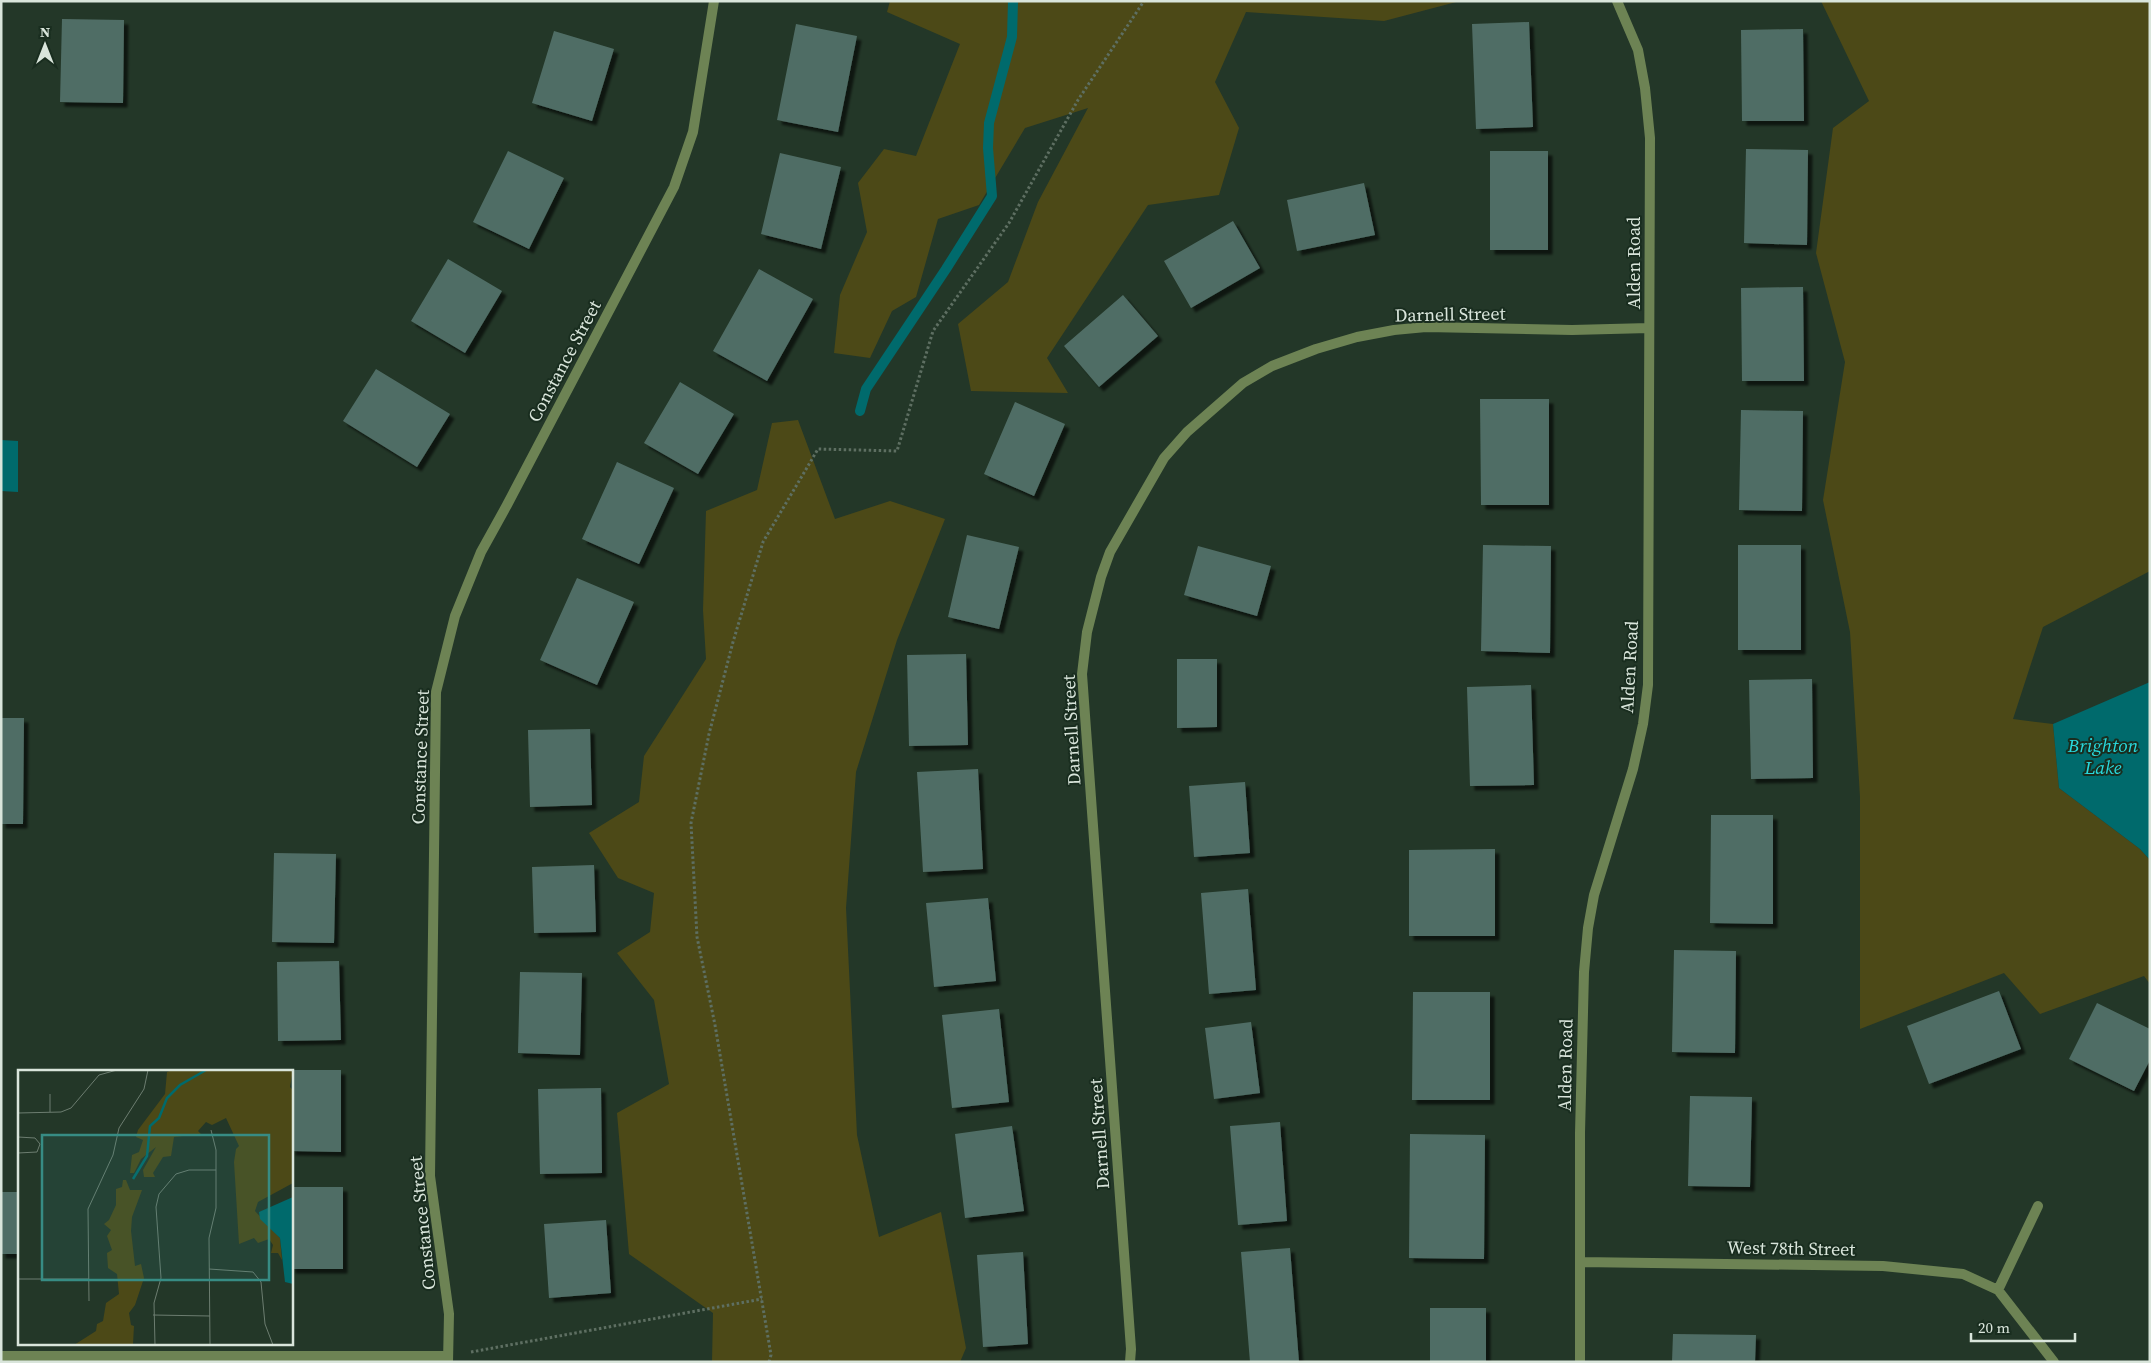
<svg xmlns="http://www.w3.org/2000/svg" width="2151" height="1363" viewBox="0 0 2151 1363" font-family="'Source Serif 4',serif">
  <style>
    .green { fill: #4c4917 }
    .water { fill: #006a6c }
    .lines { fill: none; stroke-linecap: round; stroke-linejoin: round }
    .stream { stroke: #006a6c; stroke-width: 10 }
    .building { fill: #506d65; filter: url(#shadow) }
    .path { stroke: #5e6f62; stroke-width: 3; stroke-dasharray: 2.5 2.5; stroke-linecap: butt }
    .minor { stroke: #6d8354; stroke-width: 10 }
    .labels { text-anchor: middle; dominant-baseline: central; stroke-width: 4; stroke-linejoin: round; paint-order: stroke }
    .street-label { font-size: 18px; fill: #d9e5db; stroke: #192d1f }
    .water-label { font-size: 19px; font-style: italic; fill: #28d9dd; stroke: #192d1f }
    .inset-river { fill: none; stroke: #006a6c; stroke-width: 2.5 }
    .inset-road { fill: none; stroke: #6c7d70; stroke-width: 1 }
    .view { fill: #378c84; fill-opacity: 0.15; stroke: #378c84; stroke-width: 2.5 }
    .inset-edge { fill: none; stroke: #d9e5db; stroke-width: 2.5 }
  </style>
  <defs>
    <filter id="shadow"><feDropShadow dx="4.5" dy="4.5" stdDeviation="1" flood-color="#0009"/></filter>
  </defs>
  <rect width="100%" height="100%" fill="#233728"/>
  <path class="green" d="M890,1h570l-76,20 -138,-9 -31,70 24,46 -20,67 -71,10 -101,153 21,35 -97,-2 -13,-67 50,-42 30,-80 50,-94 -63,20 -46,77 -41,14 -22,78 -24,14 -22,47 -36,-5 6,-58 27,-63 -9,-49 26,-34 32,7 44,-112 -73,-32z
    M1821,1h329v570l-107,56 -30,92 40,5 6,64 81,61 10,11v124l-6,-8 -104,38 -36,-41 -144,56v-232l-10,-165 -27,-132 22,-138 -29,-109 17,-125 36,-27z
    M798,420l37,99 55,-18 55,18 -48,121 -41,132 -10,136 11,227 22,102 62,-25 25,136 -6,14h-248l1,-49 -84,-59 -12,-141 52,-29 -15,-84 -37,-47 33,-21 4,-39 -36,-15 -29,-45 50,-31 5,-46 62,-97 -3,-49 3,-99 51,-21 15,-67z"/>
  <path class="water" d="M1,440l17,1v51l-17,-1z
    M2150,682v178l-10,-11 -81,-61 -6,-64z"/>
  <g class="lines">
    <path class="stream" d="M860,411l6,-22 80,-120 46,-73 -4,-48 1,-25 23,-86 1,-36"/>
  </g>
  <path class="building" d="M62,19l62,1 -1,83 -63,-1z
    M1529,22l4,105 -57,2 -4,-105z
    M796,24l61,12 -19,96 -61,-12z
    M1803,29l1,92h-62l-1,-91z
    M554,31l60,18 -22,72 -60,-18z
    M1746,149l62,1 -1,95 -63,-2z
    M508,151l56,27 -35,71 -56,-27z
    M1490,151h58v99h-58z
    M780,153l61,14 -20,82 -60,-15z
    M1364,183l11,52 -78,16 -10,-51z
    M1233,221l27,47 -69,40 -27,-47z
    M448,259l54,32 -37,62 -54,-32z
    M759,269l54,30 -46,82 -54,-30z
    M1803,287l1,94h-62l-1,-93z
    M1123,295l35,41 -59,51 -35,-41z
    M376,369l74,45 -33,53 -74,-46z
    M680,382l54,32 -36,60 -54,-31z
    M1480,399h69v106h-68z
    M1015,402l50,22 -31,72 -50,-22z
    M1741,410l62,1 -1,100 -63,-1z
    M617,462l57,26 -35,76 -57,-25z
    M967,535l52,12 -20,82 -51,-12z
    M1483,545l68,1 -1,107 -69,-2z
    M1738,545h63v105h-63z
    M1198,546l73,20 -14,50 -73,-21z
    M577,578l57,24 -37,83 -57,-25z
    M966,654l2,91 -59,1 -2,-91z
    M1177,659h40v68l-40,1z
    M1812,679l1,99 -62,1 -2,-99z
    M1531,685l3,100 -64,1 -3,-99z
    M1,718h23l-1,106h-22z
    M590,729l2,76 -62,2 -2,-77z
    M978,769l5,100 -60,3 -6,-100z
    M1245,782l5,71 -56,4 -5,-71z
    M1711,815h62v109l-63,-1z
    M1495,849v87h-86v-86z
    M274,853l62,1 -2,89 -62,-1z
    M594,865l2,67 -62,1 -2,-66z
    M1248,889l8,101 -47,4 -8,-101z
    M988,898l8,83 -62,6 -8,-84z
    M1674,950l62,1 -1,102 -63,-1z
    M339,961l2,79 -63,1 -1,-79z
    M520,972l62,1 -2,82 -62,-2z
    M1999,991l22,58 -92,35 -22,-58z
    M1413,992h77v108h-78z
    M2097,1003l53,26v31l-16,31 -65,-32z
    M999,1009l10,93 -57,6 -10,-93z
    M1251,1022l9,71 -46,6 -9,-71z
    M279,1070h62v82l-50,-1v-79h-12z
    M601,1088l1,85 -62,1 -2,-85z
    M1690,1096l62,1 -2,90 -62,-1z
    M1280,1122l7,99 -49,4 -8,-99z
    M1012,1126l12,85 -59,7 -10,-84z
    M1410,1134l75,1 -1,124 -75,-1z
    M291,1187h52v82h-52z
    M1,1192h18v62h-18z
    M606,1220l5,73 -62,5 -5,-74z
    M1290,1248l9,114h-49l-9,-110z
    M1023,1252l5,92 -45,3 -6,-92z
    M1430,1308h56v54h-56z
    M1673,1334l83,1 -1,27h-83z"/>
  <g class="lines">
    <path class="path" d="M471,1352l291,-53
      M769,1362l2,-7 -56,-330 -18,-88 -6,-114 18,-89 24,-92 30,-100 55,-93 79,2 36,-120 76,-108 69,-123 66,-99"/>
    <path class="minor" d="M1580,1262l303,4 80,8 35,16 56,72
      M1998,1290l40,-84
      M1,1356h447
      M448,1362l1,-48 -19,-138 6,-484 19,-76 26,-64 26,-47 167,-318 19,-55 21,-131
      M1130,1362l1,-13 -49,-675 5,-42 14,-55 9,-25 54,-94 23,-26 56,-49 29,-17 44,-17 41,-12 37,-7 32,-3 146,3 77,-2
      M1580,1362v-229l4,-161 4,-44 6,-33 39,-126 10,-45 5,-39 2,-547 -5,-50 -7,-38 -21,-49"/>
  </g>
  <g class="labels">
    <g class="street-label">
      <text transform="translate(1633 263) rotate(-90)">Alden Road</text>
      <text transform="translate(1450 314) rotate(-1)">Darnell Street</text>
      <text transform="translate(564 361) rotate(-62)">Constance Street</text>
      <text transform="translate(1629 667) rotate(-87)">Alden Road</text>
      <text transform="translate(1071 730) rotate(-93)">Darnell Street</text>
      <text transform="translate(420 757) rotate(-88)">Constance Street</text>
      <text transform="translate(1565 1065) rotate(-89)">Alden Road</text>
      <text transform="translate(1099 1134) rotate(-94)">Darnell Street</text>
      <text transform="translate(422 1223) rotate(-96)">Constance Street</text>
      <text transform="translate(1791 1248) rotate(1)">West 78th Street</text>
    </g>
    <g class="water-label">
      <text x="2103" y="745">Brighton<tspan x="2103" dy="22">Lake</tspan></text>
    </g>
  </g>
  <g transform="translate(18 1070)">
    <rect width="275" height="275" fill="#233728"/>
    <path d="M154,0h121l-3,17 3,3v93l-35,19 -3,9 25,27 2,22 -4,-7h-7l2,-8 -4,-6 -11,4 -4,-5 -15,6 -5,-82 2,-13 3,-3 -13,-28 -14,7 -6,-3 -8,9 3,3 -27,3 -3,19 -8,1 -10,16 2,4h-11l-1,-7 13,-23 -15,12 -7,14h-4l2,-18 7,-3 4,-12 -7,-3 2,-7 27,-36 2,-22zM105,110h3l4,10h12l-10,27 -1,14 4,35 6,-2 3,14 -9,27 -6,8 2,12 3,1 -1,18 -59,1 22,-14 1,-7 6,-3 3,-18 13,-9 -2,-20 -9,-6 -1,-15 5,-3 -5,-14 4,-6 -7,-6 5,-4 7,-15v-16l6,-2z" fill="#4c4917"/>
    <path d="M275,127v87l-8,-2 -5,-44 -20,-19 -1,-7z" fill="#006a6c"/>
    <path class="inset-river" d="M115,109l14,-23 3,-30 9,-8 8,-20 13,-13 26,-15"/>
    <path class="inset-road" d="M32,24v18M0,43l43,-1 10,-4 28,-33 18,-5M0,67l17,1 5,6 -3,8 -19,1M191,199l44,3 8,10 4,42 8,21M0,209h71M71,231l-1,-92 25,-54 6,-27 25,-39 4,-19M135,245l57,1M137,275l-1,-42 7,-25 -5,-71 3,-13 17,-20 13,-4h27M192,275l-1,-107 7,-30v-58l-5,-20"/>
    <path class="view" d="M24,65h227v145h-227z"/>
    <rect width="275" height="275" class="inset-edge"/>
  </g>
  <rect width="2151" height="1363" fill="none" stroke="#d9e5db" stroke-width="5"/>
  <g transform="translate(45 45)" stroke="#192d1f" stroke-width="4" paint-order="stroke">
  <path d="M0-4L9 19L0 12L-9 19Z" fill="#d9e5db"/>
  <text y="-8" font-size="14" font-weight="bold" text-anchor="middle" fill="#d9e5db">N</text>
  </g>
  <path d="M1971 1333v8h104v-8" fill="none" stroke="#d9e5db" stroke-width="2.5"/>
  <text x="1978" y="1333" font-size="15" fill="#d9e5db" stroke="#192d1f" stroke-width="4" paint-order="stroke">20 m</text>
</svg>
